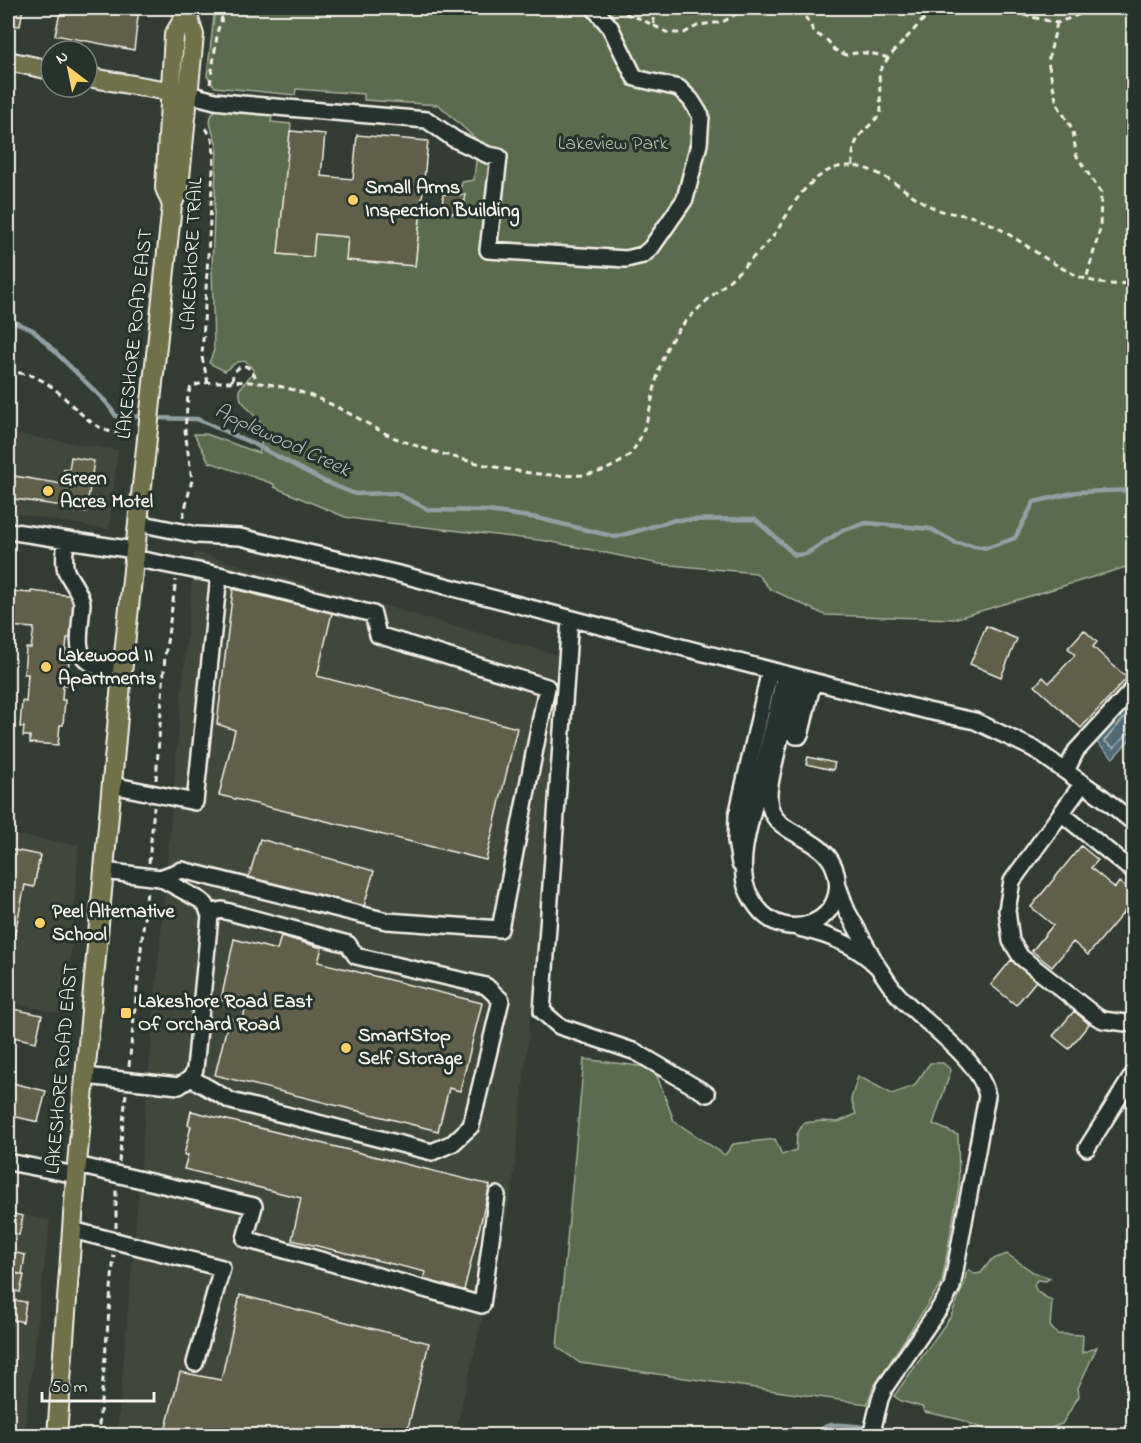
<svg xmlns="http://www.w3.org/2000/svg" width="1141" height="1443" viewBox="0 0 1141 1443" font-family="'Indie Flower',sans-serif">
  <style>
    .built { fill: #40463a }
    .green { fill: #5a6c4e; stroke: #a7ae9b; stroke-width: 1.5 }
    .water { fill: #4f6a75; stroke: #91a0a3; stroke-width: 1.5 }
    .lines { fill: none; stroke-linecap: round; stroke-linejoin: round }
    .shore { stroke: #b2bbba; stroke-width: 1.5 }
    .stream { stroke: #91a0a3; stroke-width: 4.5 }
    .building { fill: #605e4a; stroke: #f4f1e8; stroke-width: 1.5 }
    .minor-casing { stroke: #f4f1e8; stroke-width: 20 }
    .major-casing { stroke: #f4f1e8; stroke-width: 22 }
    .path { stroke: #f4f1e8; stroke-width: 3; stroke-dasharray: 6 4.5; stroke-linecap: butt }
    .minor { stroke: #26332d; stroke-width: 15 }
    .major { stroke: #70704a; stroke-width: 18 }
    .poi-dot { fill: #ffd166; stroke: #26332d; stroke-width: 2 }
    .labels { text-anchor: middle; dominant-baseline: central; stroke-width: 6; stroke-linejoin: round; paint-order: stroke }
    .park-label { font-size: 20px; fill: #b6bcaa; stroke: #26332d }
    .poi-label { font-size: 20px; font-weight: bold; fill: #f4f1e8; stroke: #26332d; text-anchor: start }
    .street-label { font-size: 20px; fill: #f4f1e8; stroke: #26332d }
    .water-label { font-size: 21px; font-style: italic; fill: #b2bbba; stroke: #26332d }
  </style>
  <rect width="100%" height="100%" fill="#323c33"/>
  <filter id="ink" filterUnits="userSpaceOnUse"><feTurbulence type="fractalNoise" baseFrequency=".0167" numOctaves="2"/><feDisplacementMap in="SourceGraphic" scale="12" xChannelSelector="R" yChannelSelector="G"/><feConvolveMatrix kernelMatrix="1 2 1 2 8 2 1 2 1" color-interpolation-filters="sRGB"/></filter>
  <g filter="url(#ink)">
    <path class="built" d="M8,433l110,17 -9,80 -101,-18z
      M194,552l364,103 -24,329 -22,208 -57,243 -338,1z
      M8,834l71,11 -13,170 -58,-13z
      M8,1212l42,8 -26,215h-16z"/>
    <path class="green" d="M215,8h918v557l-179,54 -129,-4 -55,-26 -14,-16 -96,-9 -113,-23 -184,-21 -18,-3 -71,-30v-3l-65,-22 -15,-28h12l53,19 6,-25 -24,-28 -2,-10 15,-19 -8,-10 -9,1 -12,9 -16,-8 5,-13 -2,-84 5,-121c-4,-13 -14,-29 2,-37l54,3 -2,11 20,2 -13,130 35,3 2,-23 33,3 -2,23 69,6 6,-56 43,3 1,-17 -6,-1 3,-13 12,-2 4,-39 -39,-36 -75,-5v-6l-68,-5 -1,6 -80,-8 -8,-11z
      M584,1059l70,9 20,53 51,34 8,-11 42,-5 7,16 14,-5 1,-16 7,-11 17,-2 17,1 18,-8 -5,-15 7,-23 34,18 22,-8 16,-23h13l8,7 -18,54 25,11 1,51 -17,96 -69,106 -6,16 -287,-41 -23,-16z
      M1007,1254l26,18 17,6 -4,3 -9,-1 -3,5 3,7 15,9 -2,25 7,8 26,1 -1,18 15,-6 -19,41 1,8 -17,28 -22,8 -56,-3 -26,-10 -33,-7 -3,-5 -21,-6 -7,-5 57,-80 14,-34 1,-9 3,-3 6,4 6,-1 10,-13z"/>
    <path class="water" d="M1133,699v37l-20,22 -18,-17z"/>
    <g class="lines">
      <path class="shore" d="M1134,707l-30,34 10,7 13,-14 7,-2"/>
      <path class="stream" d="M8,319l25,11 73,72 10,14 30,1
        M154,418l43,1 57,25 70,37 31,13 41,-1 33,17 59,1 49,7 79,19 59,-17 80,-1 40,36 11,-1 37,-24 24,-7 64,6 25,14 31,5 28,-10 19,-36 43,-10 57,-2
        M817,1436c3,-4 5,-8 10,-10 16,-5 58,5 75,10"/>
    </g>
    <path class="building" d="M8,8h15l-3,18 -12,-1z
      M61,8h78l-5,42 -79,-15z
      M290,131l35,3 -4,42 32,3 4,-44 71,6 -13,125 -69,-6 2,-23 -33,-3 -2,23 -35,-3z
      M443,194l22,1 -1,19 -22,-2z
      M71,457l23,4 -8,51 -24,-3 1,-3 -55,-8v-23l54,9 2,-15 5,1z
      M8,588v3l23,2v-2l44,5 -4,42h-4l-2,21 4,1 -2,25h-4l-1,15h3l-2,25h-3l-2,20 -28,-2v-7h-7l1,-9h-4l2,-26 4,1 2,-28h-4l2,-26h5l3,-20 -26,-2z
      M233,589l99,24 -15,63 200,52 -31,132 -267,-65 16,-65 -18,-6z
      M986,626l31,13 -16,38 -31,-13z
      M1084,630l13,12 -4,5 34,31 -46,50 -46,-42 8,-9 6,6 26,-28 -7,-7z
      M808,757l27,6 -2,7 -27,-6z
      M260,839l114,32 -12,42 -114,-33z
      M1081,846l17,14 -7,8 24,20 4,-6 15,12v6l-46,55 -15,-13 -21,25 -20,-16 21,-26 -22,-18z
      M8,849l32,6 -6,32 -9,-2 -13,62 -4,-1z
      M281,936l41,12 -4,14 164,41 -22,88 -11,-3 -11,43 -223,-56 14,-57 13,4 4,-16 -25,-6 13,-61 43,11z
      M1011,960l25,21 -20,24 -25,-20z
      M8,1008l34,7 -6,27 -28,-6z
      M1074,1011l15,13 -20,25 -16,-13z
      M8,1082l38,9 -8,31 -30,-7z
      M191,1111l299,74 -27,109 -41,-8 4,-14 -134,-32 9,-42 -117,-29 4,-14h-4l7,-29 -3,-1z
      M8,1213l15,3 -4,19 -11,-3z
      M8,1251l17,4 -3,20 -14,-4z
      M8,1271l16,4 -4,17 -12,-2z
      M240,1295l189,48 -23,93h-242l16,-64 41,8z
      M8,1299l18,3 -3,20 -15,-4z"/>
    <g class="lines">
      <g class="minor-casing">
        <path id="minor" d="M188,94l27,7 27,3 185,16 27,19 34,16 11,2 -11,93 138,9 17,-4 8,-7 34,-49 14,-55 2,-28 -10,-16 -12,-12 -44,-10 -25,-51 -16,-19
          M138,523l59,12 43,2 163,38 525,136 47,10 59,28 68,48 32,26
          M8,531l126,19
          M66,540c-1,10 -3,21 0,31 5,11 14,20 16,32 -3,46 -13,60 40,70
          M570,619l-28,392 17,15 77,26 71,42
          M785,674c-9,40 -18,79 -28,119 -6,28 -18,61 -12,90 2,9 7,17 12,24 29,39 91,15 79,-34 -10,-41 -65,-34 -67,-73 -1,-14 4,-30 7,-44 6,-27 12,-54 17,-80
          M804,679l-12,50v3l4,4h3l2,-4 12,-51
          M1066,771l10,-20 58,-63
          M1083,783l-71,98 -5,29 4,31 10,16 76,60 6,3 31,4
          M112,785l83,17 24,-227 -86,-17
          M1061,813l73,59
          M740,864l-4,-23 1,-25 33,-146
          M160,878l22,-8 205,51 113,8 47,-242 -169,-52 -5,-21 -154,-39
          M799,928c30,7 58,17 79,39l-31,-56 -9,-25
          M85,1076l94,10 12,-8 4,-9 15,-153 -4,-11 -6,-5 -40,-22 -56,-7
          M191,1078l40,23 201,51 21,-9 18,-17 30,-126 -15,-14 -130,-30 -8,-12 -126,-34 -13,3
          M1087,1148l47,-75
          M8,1162l68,13
          M77,1165l177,41 -9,33 237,66 15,-110
          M72,1230l150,38 -27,95
          M871,1436l9,-37 5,-12 60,-87 7,-13 35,-191c-6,-36 -62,-73 -87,-99 -9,-9 -15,-20 -22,-30"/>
      </g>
      <g class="major-casing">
        <path id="major" d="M8,61l43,9
          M87,77l93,16
          M172,205l-7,-17 9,-153 13,-22 1,-5
          M57,1436l19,-261 46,-502 50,-468 7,-17 15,-153 -7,-22"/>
      </g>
      <path class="path" d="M616,8l8,5 17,6 27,14h16l13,-7 14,-3h10l25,-15
        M650,8l5,18
        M800,8l15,25 13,8 7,9 11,5c16,-4 27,-2 42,3
        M1015,8l9,7 33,8 39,-15
        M1057,23l-9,39 9,42 16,26 3,25 25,38 -1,36 -14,51
        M210,84l8,-55 3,-6 2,-15
        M206,128l6,11 2,14 -12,204 6,26
        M853,166c-2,-31 11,-32 28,-53l-2,-41 9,-14 46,-50
        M8,371c8,2 19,2 27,6 34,14 50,57 91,57
        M232,381c1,-9 4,-14 14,-15l4,3 8,11
        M183,517l9,-37 -7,-49 3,-36 3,-8c11,-5 23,-5 34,-5 46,-3 87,11 127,33 14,7 27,16 41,22 45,19 170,53 214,32 8,-4 19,-9 24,-16 25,-33 19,-79 41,-114 12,-18 27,-31 43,-46 19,-16 37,-34 54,-52 15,-17 24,-42 41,-57 10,-9 21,-17 35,-18 33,-2 59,27 87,41 15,8 31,6 45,11 48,17 101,81 157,63
        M156,780l9,-124 11,-76
        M149,863l5,-56
        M129,1066l18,-175
        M119,1162l7,-68
        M116,1228v-39
        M98,1436l16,-181"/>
      <use href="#minor" class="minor"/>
      <use href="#major" class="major"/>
    </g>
  </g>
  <g class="poi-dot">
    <circle cx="353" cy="200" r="6"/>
    <circle cx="48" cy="491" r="6"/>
    <circle cx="46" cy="667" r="6"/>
    <circle cx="40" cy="923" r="6"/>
    <rect x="120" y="1007" width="12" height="12" rx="3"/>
    <circle cx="346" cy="1048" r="6"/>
  </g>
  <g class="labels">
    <g class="park-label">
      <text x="613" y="144">Lakeview Park</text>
    </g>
    <g class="poi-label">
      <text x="365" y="188">Small Arms<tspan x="365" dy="23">Inspection Building</tspan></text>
      <text x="60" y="479">Green<tspan x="60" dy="23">Acres Motel</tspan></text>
      <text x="58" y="656">Lakewood II<tspan x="58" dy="23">Apartments</tspan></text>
      <text x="52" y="912">Peel Alternative<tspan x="52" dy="23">School</tspan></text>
      <text x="138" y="1002">Lakeshore Road East<tspan x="138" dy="23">Of Orchard Road</tspan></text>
      <text x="358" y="1036">SmartStop<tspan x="358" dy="23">Self Storage</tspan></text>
    </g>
    <g class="street-label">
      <text transform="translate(193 254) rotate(-87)">LAKESHORE TRAIL</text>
      <text transform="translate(136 334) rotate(-84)">LAKESHORE ROAD EAST</text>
      <text transform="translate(63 1069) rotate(-85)">LAKESHORE ROAD EAST</text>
    </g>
    <g class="water-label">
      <text transform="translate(282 441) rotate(25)">Applewood Creek</text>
    </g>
  </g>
  <rect width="1141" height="1443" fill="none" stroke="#26332d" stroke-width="30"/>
  <rect x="15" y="15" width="1111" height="1413" fill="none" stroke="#f4f1e8" stroke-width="2" filter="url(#ink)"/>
  <g transform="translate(69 69) rotate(328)"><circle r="28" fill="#26332d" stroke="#787f78" stroke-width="1.5"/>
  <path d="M0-4.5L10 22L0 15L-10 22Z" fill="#ffd166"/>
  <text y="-9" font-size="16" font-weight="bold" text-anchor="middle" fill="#f4f1e8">N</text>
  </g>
  <path d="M42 1392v9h112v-9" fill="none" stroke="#f4f1e8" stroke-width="3"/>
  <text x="51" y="1392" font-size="18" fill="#f4f1e8" stroke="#26332d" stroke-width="4.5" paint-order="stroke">50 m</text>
</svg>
